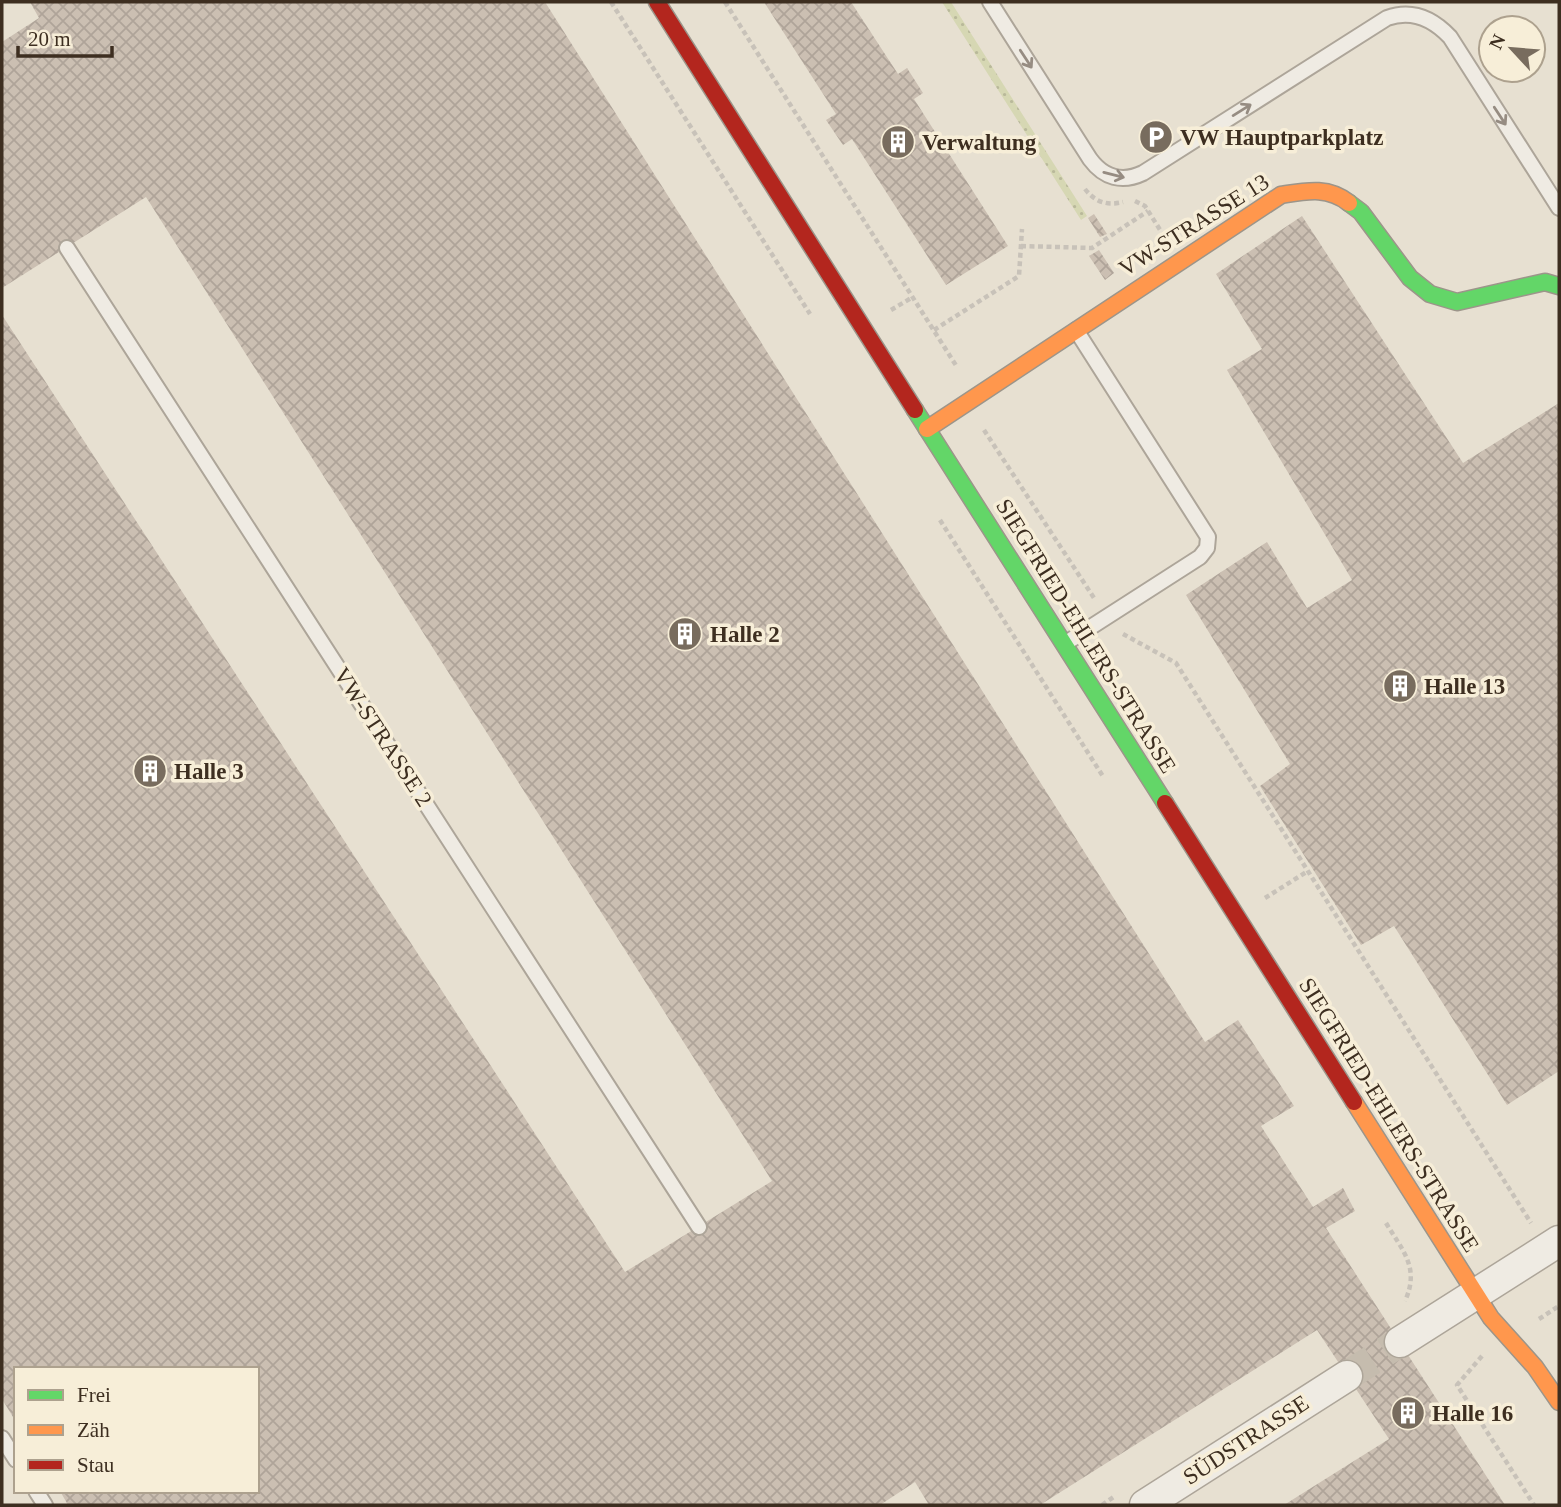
<svg xmlns="http://www.w3.org/2000/svg" width="1561" height="1507" viewBox="0 0 1561 1507" font-family="'Times New Roman',serif">
  <style>
    .grass { fill: url(#grass-dots) }
    .building { fill: url(#building-cross-hatch) }
    .lines { fill: none; stroke-linecap: round; stroke-linejoin: round }
    .street-tunnel { stroke: #c5bcae; stroke-width: 30; stroke-dasharray: 30 15; stroke-linecap: butt }
    .lane-casing { stroke: #ada599; stroke-width: 18 }
    .street-casing { stroke: #ada599; stroke-width: 33 }
    .fast-casing { stroke: #9c958a; stroke-width: 19 }
    .slow-casing { stroke: #9c958a; stroke-width: 19 }
    .jam-casing { stroke: #9c958a; stroke-width: 19 }
    .path { stroke: #c8c2b9; stroke-width: 4.5; stroke-dasharray: 5 3.5; stroke-linecap: butt }
    .lane { stroke: #efebe3; stroke-width: 14 }
    .street { stroke: #efebe3; stroke-width: 30 }
    .fast { stroke: #63d668; stroke-width: 16 }
    .slow { stroke: #ff974d; stroke-width: 16 }
    .jam { stroke: #b3261e; stroke-width: 16 }
    .oneway { stroke: #968c82 }
    .labels { text-anchor: middle; dominant-baseline: central; stroke-width: 7; stroke-linejoin: round; paint-order: stroke }
    .poi-label { font-size: 23px; font-weight: bold; fill: #3d2e20; stroke: #f7eed8; text-anchor: start }
    .street-label { font-size: 23px; fill: #3d2e20; stroke: #f7eed8 }
  </style>
  <defs>
    <pattern id="grass-dots" width="8" height="8" patternUnits="userSpaceOnUse" patternTransform="scale(1.75)"><rect width="8" height="8" fill="#d6d7b3"/><path d="M2 2h.1M6 6h.1" fill="none" stroke="#b9b99a" stroke-width="1.8" stroke-linecap="round"/></pattern>
    <pattern id="building-cross-hatch" width="8" height="8" patternUnits="userSpaceOnUse" patternTransform="scale(1.75)"><rect width="8" height="8" fill="#cbbfb2"/><path d="M0 0l8 8M0 8l8-8" fill="none" stroke="#afa499"/></pattern>
  </defs>
  <rect width="100%" height="100%" fill="#e7e0d1"/>
  <path class="grass" d="M942,2h9l136,214 -6,4z"/>
  <path class="building" d="M30,2h515l660,1040 33,-22 56,86 -33,20 52,81 30,-19 12,23 -29,17 179,277h-221l105,-66 -72,-109 -277,175h-111l-14,-23 -35,23h-812l-8,-14h197v-122h-241v53l-14,-23v-1084l623,957 147,-91 -626,-984 -144,91v-246l37,-24z
    M764,2h87l47,72 9,-6 16,25 -9,6 94,147 -62,39 -94,-146 -9,6 -17,-25 10,-6z
    M1094,214l13,20 -7,3 -12,-19z
    M1302,216l161,247 96,-60v668l-52,34 -113,-179 -33,19 -101,-159 30,-22 -104,-169 81,-53 40,66 45,-28 -125,-210 35,-21 -46,-75z
    M1099,250l15,23 -9,7 -16,-24z"/>
  <g class="lines">
    <path class="street-tunnel" d="M1347,1376l53,-34"/>
    <g class="lane-casing">
      <path id="lane" d="M990,2l100,157c14,19 32,24 53,14l244,-155c25,-9 46,1 63,19l109,171
        M67,248l632,979
        M1066,643l134,-86 7,-9 1,-11 -132,-207
        M2,1438l14,22
        M36,1491l9,14"/>
    </g>
    <g class="street-casing">
      <path id="street" d="M1400,1342l159,-101
        M1145,1505l202,-129"/>
    </g>
    <g class="fast-casing">
      <path id="fast" d="M1349,203l12,9 49,66 20,16 27,8 88,-20 14,4
        M915,410l250,393"/>
    </g>
    <g class="slow-casing">
      <path id="slow" d="M927,429l354,-234c25,-4 47,-9 68,8
        M1354,1102l137,216 44,49 24,35"/>
    </g>
    <g class="jam-casing">
      <path id="jam" d="M657,2l258,408
        M1165,803l189,299"/>
    </g>
    <path class="path" d="M611,2l199,312
      M725,2l232,365
      M1085,189c10,13 22,17 38,13
      M1135,201l10,5 17,27
      M1021,246l71,2 56,-37
      M891,310l22,-13
      M934,330l85,-54 3,-47
      M984,430l110,168
      M940,520l164,258
      M1123,634l53,29 355,560
      M1265,898l43,-27
      M1386,1223c17,28 34,45 19,78
      M1539,1319l20,-13
      M1482,1356l-25,29 77,120
      M1102,1505l13,-9"/>
    <use href="#lane" class="lane"/>
    <use href="#street" class="street"/>
    <use href="#fast" class="fast"/>
    <use href="#slow" class="slow"/>
    <use href="#jam" class="jam"/>
  </g>
  <defs><path id="oneway-shaft" d="M-6 0H5M1.5-3L5.5 0L1.5 3" fill="none" stroke-width="1.6" stroke-linecap="round" stroke-linejoin="round" transform="scale(1.75)"/></defs>
  <g class="oneway">
    <use href="#oneway-shaft" transform="translate(1026 59) rotate(57)"/>
    <use href="#oneway-shaft" transform="translate(1242 110) rotate(-32)"/>
    <use href="#oneway-shaft" transform="translate(1500 116) rotate(57)"/>
    <use href="#oneway-shaft" transform="translate(1114 175) rotate(14)"/>
  </g>
  <defs>
    <g id="parking-disc" transform="scale(1.75)"><circle r="9.5" fill="#786c5e" stroke="#f7eed8"/><path d="M-3.5-5.5H1a3.5 3.5 0 0 1 0 7H-1V5.5H-3.5ZM-1-3.4V-.6H.8a1.4 1.4 0 0 0 0-2.8Z" fill="#fff"/></g>
    <g id="building-disc" transform="scale(1.75)"><circle r="9.5" fill="#786c5e" stroke="#f7eed8"/><path d="M-4-6H4V6H1V3H-1V6H-4ZM-2.5-4.3h1.7v1.8h-1.7ZM.8-4.3h1.7v1.8H.8ZM-2.5-1h1.7V.8h-1.7ZM.8-1h1.7V.8H.8Z" fill="#fff"/></g>
  </defs>
  <g fill-rule="evenodd">
    <use href="#parking-disc" x="1156" y="137"/>
    <use href="#building-disc" x="898" y="142"/>
    <use href="#building-disc" x="685" y="634"/>
    <use href="#building-disc" x="1400" y="686"/>
    <use href="#building-disc" x="150" y="771"/>
    <use href="#building-disc" x="1408" y="1413"/>
  </g>
  <g class="labels">
    <g class="poi-label">
      <text x="1180" y="137">VW Hauptparkplatz</text>
      <text x="922" y="142">Verwaltung</text>
      <text x="710" y="634">Halle 2</text>
      <text x="1424" y="686">Halle 13</text>
      <text x="174" y="771">Halle 3</text>
      <text x="1432" y="1413">Halle 16</text>
    </g>
    <g class="street-label">
      <text transform="translate(1194 225) rotate(-32)">VW-STRASSE 13</text>
      <text transform="translate(1086 636) rotate(58)">SIEGFRIED-EHLERS-STRASSE</text>
      <text transform="translate(383 737) rotate(57)">VW-STRASSE 2</text>
      <text transform="translate(1389 1115) rotate(58)">SIEGFRIED-EHLERS-STRASSE</text>
      <text transform="translate(1246 1440) rotate(-33)">SÜDSTRASSE</text>
    </g>
  </g>
  <rect width="1561" height="1507" fill="none" stroke="#3d2e20" stroke-width="7"/>
  <rect x="14" y="1367" width="245" height="126" fill="#f7eed8" stroke="#ada18e" stroke-width="2"/>
  <rect x="28" y="1390" width="35" height="10" fill="#63d668" stroke="#ada18e" stroke-width="2"/>
  <text x="77" y="1402" font-size="21" fill="#3d2e20">Frei</text>
  <rect x="28" y="1425" width="35" height="10" fill="#ff974d" stroke="#ada18e" stroke-width="2"/>
  <text x="77" y="1437" font-size="21" fill="#3d2e20">Zäh</text>
  <rect x="28" y="1460" width="35" height="10" fill="#b3261e" stroke="#ada18e" stroke-width="2"/>
  <text x="77" y="1472" font-size="21" fill="#3d2e20">Stau</text>
  <g transform="translate(1512 49) rotate(296)"><circle r="33" fill="#f7eed8" stroke="#ada18e" stroke-width="2"/>
  <path d="M0-5L12 26L0 18L-12 26Z" fill="#786c5e"/>
  <text y="-10" font-size="19" font-weight="bold" text-anchor="middle" fill="#3d2e20">N</text>
  </g>
  <path d="M18 46v10h94v-10" fill="none" stroke="#3d2e20" stroke-width="3.5"/>
  <text x="28" y="46" font-size="21" fill="#3d2e20" stroke="#f7eed8" stroke-width="5" paint-order="stroke">20 m</text>
</svg>
